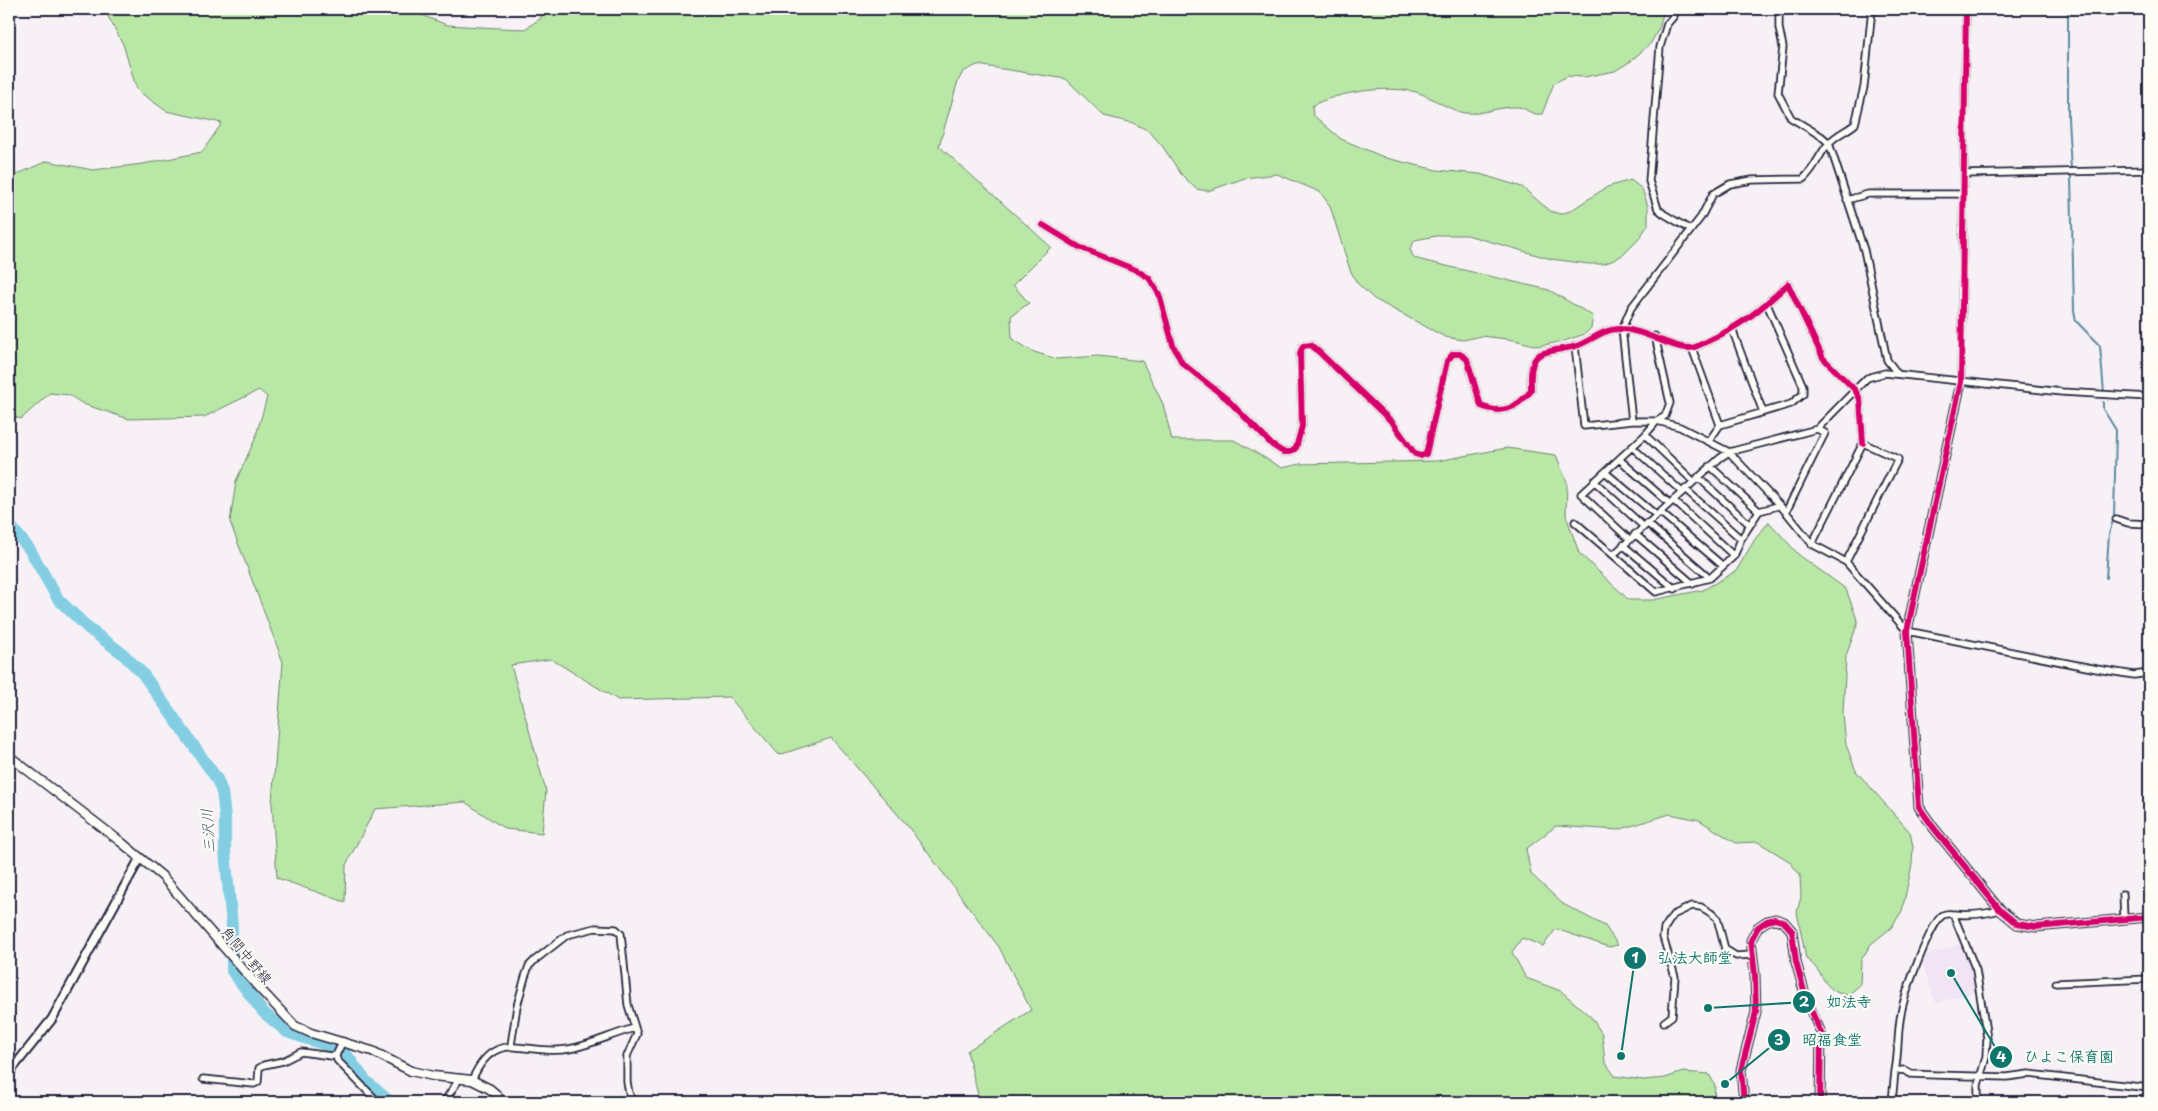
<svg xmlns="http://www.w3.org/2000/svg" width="2158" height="1111" viewBox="0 0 2158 1111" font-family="'Playpen Sans','Klee One',sans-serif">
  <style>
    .built { fill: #f0e4f5 }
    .green { fill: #b9e7a5; stroke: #6e8470 }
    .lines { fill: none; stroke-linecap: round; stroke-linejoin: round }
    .stream { stroke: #5d89a0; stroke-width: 2 }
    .river { stroke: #84cee4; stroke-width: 12 }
    .minor-casing { stroke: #22223b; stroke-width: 9 }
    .tertiary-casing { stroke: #22223b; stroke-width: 11 }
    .secondary-casing { stroke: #22223b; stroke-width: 11 }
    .minor { stroke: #fdfcf7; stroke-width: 5.5 }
    .tertiary { stroke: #fdfcf7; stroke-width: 7 }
    .secondary { stroke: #fdfcf7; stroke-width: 8 }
    .cycleway-casing { stroke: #fdfcf7; stroke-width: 9 }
    .cycleway { stroke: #d6006c; stroke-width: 6 }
    .labels { text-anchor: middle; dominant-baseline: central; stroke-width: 4; stroke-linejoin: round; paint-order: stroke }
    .street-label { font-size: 14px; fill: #22223b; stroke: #fdfcf7 }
    .water-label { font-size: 15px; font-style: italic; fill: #445e76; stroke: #fdfcf7 }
    .leader { fill: none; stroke: #0f766e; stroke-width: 2 }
    .callout-dot { fill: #0f766e; stroke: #fdfcf7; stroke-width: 2 }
    .mark-label { font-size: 15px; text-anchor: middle; font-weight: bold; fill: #fff }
    .callout-label { font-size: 15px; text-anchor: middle; font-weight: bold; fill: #0f766e; stroke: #fdfcf7; stroke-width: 4; stroke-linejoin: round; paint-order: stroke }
  </style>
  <rect width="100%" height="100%" fill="#f7f1f6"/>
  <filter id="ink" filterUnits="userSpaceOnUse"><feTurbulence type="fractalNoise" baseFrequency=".02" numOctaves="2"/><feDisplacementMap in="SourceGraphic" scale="10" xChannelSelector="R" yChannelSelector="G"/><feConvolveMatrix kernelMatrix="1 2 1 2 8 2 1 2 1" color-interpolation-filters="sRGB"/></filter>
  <g filter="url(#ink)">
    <path class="built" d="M1965,943l11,27 3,21 -43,12 -16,-46z"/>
    <path class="green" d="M104,9h302l41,16 52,3 26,1 16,-11 -1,-9h1124l-4,17 -9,17 -20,18 -16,10 -31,6 -16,-1 -14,7 -12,31c-11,2 -16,-7 -25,-7 -18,-1 -34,8 -52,6 -12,-1 -35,-17 -49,-21 -28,-7 -80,0 -104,14l1,9 28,24 45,19 51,12 43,4 42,13 28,24 10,3 10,-3 37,-24 24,-7 11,9 6,17v19l-10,15 -14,14 -10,6 -11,4h-14l-38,-5 -84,-24h-25l-27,5 -5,9 4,9 11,3 124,29 44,26 -2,12 -6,6 -21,7 -26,5 -24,-6 -32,-4 -19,4 -18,-3 -71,-38 -17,-16 -7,-13 -20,-64 -10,-14 -43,-18 -32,4 -37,13 -12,-2 -15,-15 -18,-27 -14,-16 -16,-8 -29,-7 -38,-37 -89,-14 -14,7 -5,9 -19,65 112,101 -38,38 16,18 -18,13 1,23 22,13 23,7 41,-3 44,5 21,43 9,36h62l48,28 18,-4 137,-3 70,-13 49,7 11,27 -1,33 13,38 50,47h24l50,-10 33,-19 19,-32 14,-17 30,33 47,34 12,33 -12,34 -3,58 3,31 10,26 54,61 3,15 -1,18 -10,46 -11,17 -20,16 -10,16 -1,25 -12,10c-27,-3 -22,-23 -42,-36l-9,-47 4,-15 -1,-22 -11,-14 -31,-19 -22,1 -37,-23 -29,-6 -52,16 -62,-4 -30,23 5,25 32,30 42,22 13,19 -9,2 -53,-18 -13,17 -21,-8 -10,14 14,26 35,13 31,27 10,16 3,28 10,14 28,4 22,-2 18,-6 26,2 6,11 -1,17h-732l-4,-7 -11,-44 64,-41 -32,-63 -93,-123 -75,-86 -52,17 -50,-58 -111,3 -67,-41 -40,6 35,126 -4,42 -37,-4 -40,-27 -90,7 -29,56 -1,37 -68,-24 -5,-75 11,-141 -53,-140 6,-41 19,-42 12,-42 -8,-7 -55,27 -75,2 -46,-15 -14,-9 -19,-2 -29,26 -12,-4v-237l38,-17 46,9 50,-6 59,-12 20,-29 -56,-12 -29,-21 -14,-46z"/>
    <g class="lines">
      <path class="stream" d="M2068,9v109l3,52
        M2071,177l3,133 2,11 24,25 4,47
        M2103,402v7l13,21 -2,87 -5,17 -3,44"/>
      <path class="river" d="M9,524l21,26 28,49 31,30 33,24 21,21 74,105 5,13 3,25v34l7,75v45l31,41 24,20 39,13 20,9 19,26 25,22"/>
      <g class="minor-casing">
        <path id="minor" d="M1674,9l-1,8 -6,7 -7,23 -11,134 9,28 6,5 27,16
          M1779,9v19l4,19 -5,46 13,25 30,18 8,7 35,107 23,110 10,13
          M1964,174l185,-4
          M1847,200l21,-6h95
          M1043,225l36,22 57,23 13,8 10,16 14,51 9,18 45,36 45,46 11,7h8l5,-4 6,-22 -2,-73 3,-7 8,-1 9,8 73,70 22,31 6,2 5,-2 21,-93 6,-7h7l7,5 14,47c22,9 35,2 50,-15 0,-11 -2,-29 8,-36 7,-5 28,-6 37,-9 15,-5 28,-18 45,-17 22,0 51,20 69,19 6,0 13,-5 18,-7 34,-16 52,-31 80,-57l35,74 32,32 5,9 3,44
          M1732,329l31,83
          M1575,346l9,80 48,-5h25l23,6 49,25 57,60 26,32 34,18 61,69 190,38 37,6 15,-2
          M1692,348l28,77
          M1961,382l5,-373
          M1632,421l-10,-92 9,-21 70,-91 12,-23 17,-10 22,-4 51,-1c12,-10 16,-25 26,-36 8,-9 18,-12 26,-19l9,-37 8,-78
          M1645,435l48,46
          M1709,441l11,-16 71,-21 12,-10v-8l-36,-82
          M1632,447l50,45
          M1619,459l50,44
          M1710,466l49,45
          M1605,472l51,43
          M1698,477l52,48
          M1594,481l49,45
          M1685,489l56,50
          M1673,500l61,56
          M1660,512l63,54
          M1786,512l39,-79 -8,-4
          M2116,519l12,4 21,1
          M1575,522l81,70 54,-14 24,-22 7,-17 18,-28 19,-5
          M1647,523l63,55
          M1635,534l58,50
          M1630,540l-49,-46 64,-59 12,-14 8,-5 5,-13 -15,-67
          M1812,544l51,-101 35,16 -52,103
          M1623,545l52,44
          M1613,555l107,-97 9,-6 88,-23 50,-51 18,-5 177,19 87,5
          M2123,894l1,25
          M1953,914l23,56 11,68 -1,19 -8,28v17
          M2056,983l93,-4
          M1664,1022l8,-6 3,-39 -12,-40 1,-8 9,-14 19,-9 9,1 10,6 6,5 8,31 11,7 16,-1
          M343,1041l-7,14 1,5 41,42
          M511,1045l6,-39 8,-29 4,-11 6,-6 32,-25 28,-7 21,1 5,5 7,71 9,29 -10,22v26l2,11 4,9
          M1895,1071c4,-19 2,-38 6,-57 2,-16 30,-93 42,-99 4,-2 7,-1 11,-1 16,2 31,0 46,-4
          M203,1079l51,5 4,-2 1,-14 5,-3 19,-4 18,-9 30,4 5,-1
          M472,1080c24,-55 54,-23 97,-31 22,-4 43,-15 66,-21
          M444,1102l16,-24
          M1892,1102l3,-31 9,-1 7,4 24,1 72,2 22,-3 120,14"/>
      </g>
      <g class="tertiary-casing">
        <path id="tertiary" d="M1961,382l-54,249 12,176 14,20 67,83 17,14 19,3 113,-10
          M9,1073l43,-54 88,-161
          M1744,1102l-3,-32 15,-58 -1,-37 -4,-35 7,-13 9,-6 8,-2 9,3 8,9 4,31 10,36 15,35 -1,69"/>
      </g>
      <g class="secondary-casing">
        <path id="secondary" d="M9,756l112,86 41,34 97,112 36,38 16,7 61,18 39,20 22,5 39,4 18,9 7,6 4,7"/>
      </g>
      <use href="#minor" class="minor"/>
      <use href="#tertiary" class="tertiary"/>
      <use href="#secondary" class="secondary"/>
      <g class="cycleway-casing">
        <path id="cycleway" d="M1966,9l-5,373 -54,249 12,176 14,20 67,83 17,14 19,3 113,-10
          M1043,225l36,22 57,23 13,8 10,16 14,51 9,18 45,36 45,46 11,7h8l5,-4 6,-22 -2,-73 3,-7 8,-1 9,8 73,70 22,31 6,2 5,-2 21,-93 6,-7h7l7,5 14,47c22,9 35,2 50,-15 0,-11 -2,-29 8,-36 7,-5 28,-6 37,-9 15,-5 28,-18 45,-17 22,0 51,20 69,19 6,0 13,-5 18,-7 34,-16 52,-31 80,-57l35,74 32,32 5,9 3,44
          M1744,1102l-3,-32 15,-58 -1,-37 -4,-35 7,-13 9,-6 8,-2 9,3 8,9 4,31 10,36 15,35 -1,69"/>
      </g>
      <use href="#cycleway" class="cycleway"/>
    </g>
  </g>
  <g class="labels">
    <g class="street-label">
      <text transform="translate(247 955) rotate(50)">角間中野線</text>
    </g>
    <g class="water-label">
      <text transform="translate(207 831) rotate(-94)">三沢川</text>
    </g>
  </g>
  <path class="leader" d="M1621 1056L1635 958M1708 1008L1804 1002M1725 1084L1779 1040M1951 973L2001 1057"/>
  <g class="callout-dot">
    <circle cx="1621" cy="1056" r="5"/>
    <circle cx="1708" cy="1008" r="5"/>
    <circle cx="1725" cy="1084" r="5"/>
    <circle cx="1951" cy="973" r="5"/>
    <circle cx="1635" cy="958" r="12"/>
    <circle cx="1804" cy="1002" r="12"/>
    <circle cx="1779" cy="1040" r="12"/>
    <circle cx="2001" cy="1057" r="12"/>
  </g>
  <g class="mark-label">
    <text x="1635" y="963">1</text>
    <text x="1804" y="1007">2</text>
    <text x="1779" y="1045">3</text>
    <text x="2001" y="1062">4</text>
  </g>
  <g class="callout-label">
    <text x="1695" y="963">弘法大師堂</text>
    <text x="1849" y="1007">如法寺</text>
    <text x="1832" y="1045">昭福食堂</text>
    <text x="2069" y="1062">ひよこ保育園</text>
  </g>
  <rect width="2158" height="1111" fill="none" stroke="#fdfcf7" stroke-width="30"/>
  <rect x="15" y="15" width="2128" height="1081" fill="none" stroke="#22223b" stroke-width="2" filter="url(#ink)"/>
</svg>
